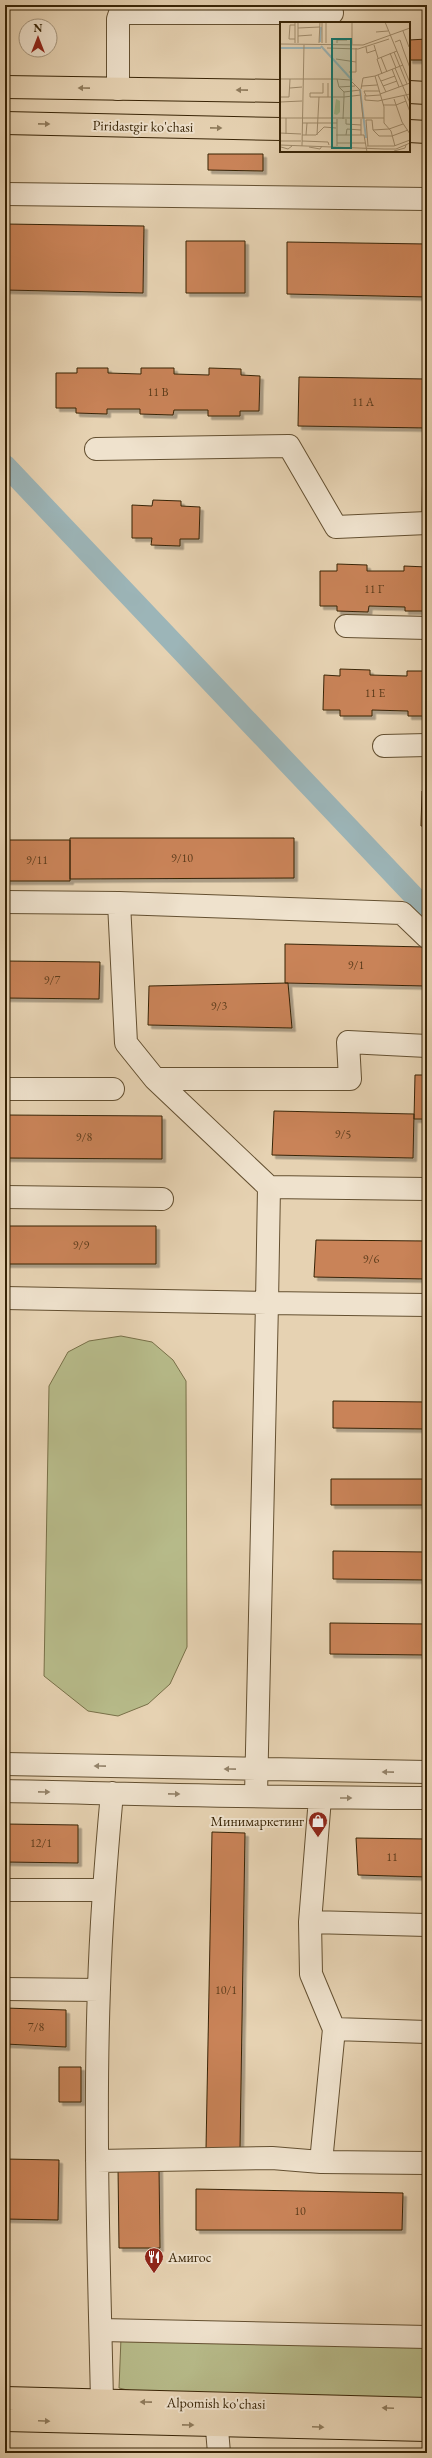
<svg xmlns="http://www.w3.org/2000/svg" width="432" height="2458" viewBox="0 0 432 2458" font-family="'EB Garamond',serif">
  <style>
    .green { fill: #b7bb8a; stroke: #787048 }
    .lines { fill: none; stroke-linecap: round; stroke-linejoin: round }
    .canal { stroke: #9cb5b8; stroke-width: 21 }
    .building { fill: #c98359; stroke: #382406; filter: url(#shadow) }
    .minor-casing { stroke: #645031; stroke-width: 24 }
    .major-casing { stroke: #382406; stroke-width: 24 }
    .minor { stroke: #efe2cd; stroke-width: 22 }
    .major { stroke: #e6d2b2; stroke-width: 22 }
    .oneway { fill: #8f7b5c }
    .oneway2 { fill: #94836a }
    .labels { text-anchor: middle; dominant-baseline: central; stroke-width: 4; stroke-linejoin: round; paint-order: stroke }
    .number-label { font-size: 12px; fill: #5c3c1b }
    .street-label { font-size: 14px; fill: #382406; stroke: #efe2cd }
    .poi-label { font-size: 14px; fill: #382406; stroke: #efe2cd; text-anchor: end }
    .inset-river { fill: none; stroke: #9cb5b8; stroke-width: 2 }
    .inset-road { fill: none; stroke: #a08c6d; stroke-width: 1 }
    .view { fill: #0f766e; fill-opacity: 0.15; stroke: #0f766e; stroke-width: 2 }
    .inset-edge { fill: none; stroke: #382406; stroke-width: 2 }
  </style>
  <defs>
    <filter id="shadow"><feDropShadow dx="3.5" dy="3.5" stdDeviation="0" flood-color="#0004"/></filter>
  </defs>
  <rect width="100%" height="100%" fill="#e6d2b2"/>
  <filter id="stains"><feTurbulence type="fractalNoise" baseFrequency=".005" numOctaves="4"/><feColorMatrix values="0 0 0 0 .2 0 0 0 0 .09 0 0 0 0 .02 0 0 0 .5 -.17"/></filter>
  <radialGradient id="worn" r=".72"><stop offset=".6" stop-color="#630" stop-opacity="0"/><stop offset="1" stop-color="#630" stop-opacity=".3"/></radialGradient>
  <path class="green" d="M121,1336l31,6 21,18 13,21 1,266 -17,37 -22,20 -30,12 -30,-5 -44,-35 5,-290 19,-34 21,-11z
    M121,2338l306,8v55l-291,-9 -17,-4z"/>
  <g class="lines">
    <path class="canal" d="M5,465l422,445"/>
  </g>
  <path class="building" d="M427,39v21h-18v-20z
    M208,154h55v17l-55,-1z
    M5,224l139,2 -1,67 -138,-3z
    M186,241h59v52h-59z
    M287,242l140,2v53l-140,-3z
    M77,368h31v5l33,1v-6h33v6l35,1v-7l32,1v6l19,1 -1,35h-19v5h-32v-6h-34l-1,5 -33,-1v-5h-33v5l-31,-1v-5h-20v-35h21z
    M299,377l128,2v49l-129,-2z
    M423,457h4v56h-5z
    M153,500l28,1v5l19,1 -1,32h-19v7l-29,-1 1,-7h-20v-33l20,1z
    M337,564l30,1v6h37v-5l23,1v44h-22v-4l-36,-1 -1,6 -31,-1v-5h-17v-35h17z
    M340,669l30,1v5l37,1v-5h20v45h-19v-5l-36,-1v6h-32v-6h-17l1,-35 16,1z
    M422,791h5v35h-6z
    M70,838h224v40l-224,1z
    M5,840h65v41h-65z
    M285,944l142,3 -1,39 -141,-3z
    M5,961l95,1 -1,37 -94,-1z
    M288,983l4,45 -144,-3 1,-39z
    M415,1075h12v44h-13z
    M274,1111l140,3 -1,44 -141,-3z
    M5,1115l157,1v43l-157,-1z
    M5,1226h151v38h-151z
    M316,1240l111,1v38l-113,-2z
    M333,1401l94,1v27l-94,-1z
    M331,1479h96v26h-96z
    M333,1551l94,1v28l-94,-1z
    M330,1623l97,1v31l-97,-1z
    M5,1824l73,1v38l-73,-1z
    M212,1832l33,1 -5,315 -34,1z
    M356,1838l71,1v38l-69,-2z
    M5,2008l61,2v37l-61,-3z
    M59,2067h22v35h-22z
    M5,2159l54,1 -1,60 -53,-1z
    M118,2167h41l1,81h-41z
    M196,2189l207,4 -1,37h-206z"/>
  <g class="lines">
    <g class="minor-casing">
      <path id="minor" d="M118,89v-70l2,-6h212
        M5,194l422,5
        M96,449l193,-3 47,81 91,-4
        M346,626l81,2
        M384,746l43,-1
        M5,902l114,1
        M155,1079l-29,-36 -7,-140 283,10 25,24
        M5,1089h108
        M269,1187l-114,-108h195l-2,-37 79,4
        M5,1197l157,2
        M5,1298l262,5 2,-116 158,2
        M5,1764l422,8
        M5,1791c141,3 281,7 422,7
        M256,1795l11,-492 160,2
        M320,1798l-10,124 117,3
        M5,1890h99
        M310,1922l1,52 23,55
        M5,1989l94,1
        M97,2161l175,-3 49,4 106,1
        M321,2162l13,-133 93,3
        M101,2330l326,7
        M102,2401c-3,-137 -8,-275 -3,-413 2,-65 7,-130 13,-195
        M215,2406l4,47"/>
    </g>
    <g class="major-casing">
      <path id="major" d="M5,87l276,4
        M409,92l18,1
        M5,123l276,6
        M409,131l18,1
        M5,2398l422,11
        M5,2420l422,10"/>
    </g>
    <use href="#minor" class="minor"/>
    <use href="#major" class="major"/>
  </g>
  <defs><path id="oneway-solid" d="M-6-.8H1V-3.2L6.5 0L1 3.2V.8H-6Z"/></defs>
  <g class="oneway">
    <use href="#oneway-solid" transform="translate(84 88) rotate(-179)"/>
    <use href="#oneway-solid" transform="translate(242 90) rotate(-179)"/>
    <use href="#oneway-solid" transform="translate(44 124) rotate(1)"/>
    <use href="#oneway-solid" transform="translate(216 128) rotate(1)"/>
    <use href="#oneway-solid" transform="translate(146 2402) rotate(-179)"/>
    <use href="#oneway-solid" transform="translate(388 2408) rotate(-178)"/>
    <use href="#oneway-solid" transform="translate(44 2421) rotate(2)"/>
    <use href="#oneway-solid" transform="translate(188 2425) rotate(1)"/>
    <use href="#oneway-solid" transform="translate(318 2427) rotate(2)"/>
  </g>
  <g class="oneway2">
    <use href="#oneway-solid" transform="translate(100 1766) rotate(-179)"/>
    <use href="#oneway-solid" transform="translate(230 1769) rotate(-179)"/>
    <use href="#oneway-solid" transform="translate(388 1772) rotate(-179)"/>
    <use href="#oneway-solid" transform="translate(44 1792) rotate(1)"/>
    <use href="#oneway-solid" transform="translate(174 1794) rotate(1)"/>
    <use href="#oneway-solid" transform="translate(346 1798)"/>
  </g>
  <defs>
    <g id="shop-pin" transform="scale(1)"><path d="M0 17L-7.5 6A9.5 9.5 0 1 1 7.5 6Z" fill="#8f2418" stroke="#efe2cd"/><path d="M-5-2.5h2.3a2.7 3.5 0 0 1 5.4 0H5L5.5 6h-11ZM-1.5-2.5h3a1.5 2.3 0 0 0-3 0Z" fill="#fff"/></g>
    <g id="restaurant-pin" transform="scale(1)"><path d="M0 17L-7.5 6A9.5 9.5 0 1 1 7.5 6Z" fill="#8f2418" stroke="#efe2cd"/><path d="M-5-6h1v4h1v-4h1v4h1v-4h1v5L-1.5 .5V6h-2V.5L-5-1ZM5-6V6H3V1.5H1.5Q1.5-4 5-6Z" fill="#fff"/></g>
  </defs>
  <g fill-rule="evenodd">
    <use href="#shop-pin" x="318" y="1821"/>
    <use href="#restaurant-pin" x="154" y="2257"/>
  </g>
  <g class="labels">
    <g class="number-label">
      <text x="158" y="392">11 B</text>
      <text x="363" y="402">11 A</text>
      <text x="374" y="589">11 Г</text>
      <text x="375" y="693">11 E</text>
      <text x="182" y="858">9/10</text>
      <text x="37" y="860">9/11</text>
      <text x="356" y="965">9/1</text>
      <text x="52" y="980">9/7</text>
      <text x="219" y="1006">9/3</text>
      <text x="343" y="1134">9/5</text>
      <text x="84" y="1137">9/8</text>
      <text x="81" y="1245">9/9</text>
      <text x="371" y="1259">9/6</text>
      <text x="41" y="1843">12/1</text>
      <text x="392" y="1857">11</text>
      <text x="226" y="1990">10/1</text>
      <text x="36" y="2027">7/8</text>
      <text x="300" y="2211">10</text>
    </g>
    <g class="street-label">
      <text transform="translate(143 126) rotate(1)">Piridastgir ko'chasi</text>
      <text transform="translate(216 2403) rotate(1)">Alpomish ko'chasi</text>
    </g>
    <g class="poi-label">
      <text x="304" y="1821">Минимаркетинг</text>
      <text x="168" y="2257" text-anchor="start">Амигос</text>
    </g>
  </g>
  <g transform="translate(280 22)">
    <rect width="130" height="130" fill="#e6d2b2"/>
    <path d="M56,77l4,2v11l-3,3 -3,-1z" fill="#b7bb8a"/>
    <path class="inset-river" d="M40,20l1,-15M41,24l31,34M0,26h41M80,67l6,49"/>
    <path class="inset-road" d="M15,0v21M18,0v21M105,0l25,61M15,3h-5l-1,14h6M18,6l22,-1M123,9l6,16M96,10l12,-1M18,14l14,-1M115,20l5,-2 3,9M39,21l1,-21M42,21v-21M46,21v-21M57,21v-3h10M0,22l83,1 47,-17M72,22v-22M94,23l4,13M86,25l1,6 9,-3M47,26l31,1 31,-10M123,27l7,19M114,30l13,32M110,31l6,15M101,35l6,15M56,37l20,3M115,46l15,35M112,47l7,18M69,50h7v-24M102,52l-5,-15 20,-8M98,53l8,17M95,54l9,31v16l7,8 4,15M0,57h57M101,59l14,-5M43,61v10h-13v4h18M48,61v14h16v-5l16,-2M82,64l15,-1M103,64l14,-5M59,65l-2,-8 13,1 10,10 3,28M10,66l12,-1M81,67l2,-11 12,-2 28,-11M99,69h-15l2,5 14,-1M64,70l-5,-5 16,-1M100,72l30,-11M85,73v5l13,1 32,-7M124,74l6,16M0,75h9l1,-18M114,77l8,23 8,12M0,80l22,-1M103,83h13l10,-4M0,96h104M63,97l1,-22 17,-2M66,97v5l15,1M86,98h6l1,10 6,6h13M86,98l2,26M22,101h35M93,108l16,-1 14,-5M0,111l21,1M6,112v-16M22,113h14l8,-8 12,1M26,113l1,-12M37,113l2,-38M56,113h28l3,17M66,113l1,-6 14,1M81,113v-16M112,114l16,-6M0,119h21M22,119l26,1 1,3M57,121h28M0,123l104,4h12l14,-6M22,124l2,-101M57,124v-27M87,124h27l16,-6M1,125l7,2 4,-3M29,125l11,2 2,-3M114,129l11,-3 1,-3"/>
    <path class="view" d="M52,17h19v109h-19z"/>
    <rect width="130" height="130" class="inset-edge"/>
  </g>
  <rect width="432" height="2458" fill="none" stroke="#e6d2b2" stroke-width="20"/>
  <rect x="6" y="6" width="420" height="2446" fill="none" stroke="#382406" stroke-width="2"/>
  <rect x="10" y="10" width="412" height="2438" fill="none" stroke="#382406"/>
  <g transform="translate(38 38)"><circle r="19" fill="#efe2cd" stroke="#a6967d"/>
  <path d="M0-3L7 15L0 10L-7 15Z" fill="#8f2418"/>
  <text y="-6" font-size="11" font-weight="bold" text-anchor="middle" fill="#382406">N</text>
  </g>
  <rect width="100%" height="100%" filter="url(#stains)"/>
  <rect width="100%" height="100%" fill="url(#worn)"/>
</svg>
